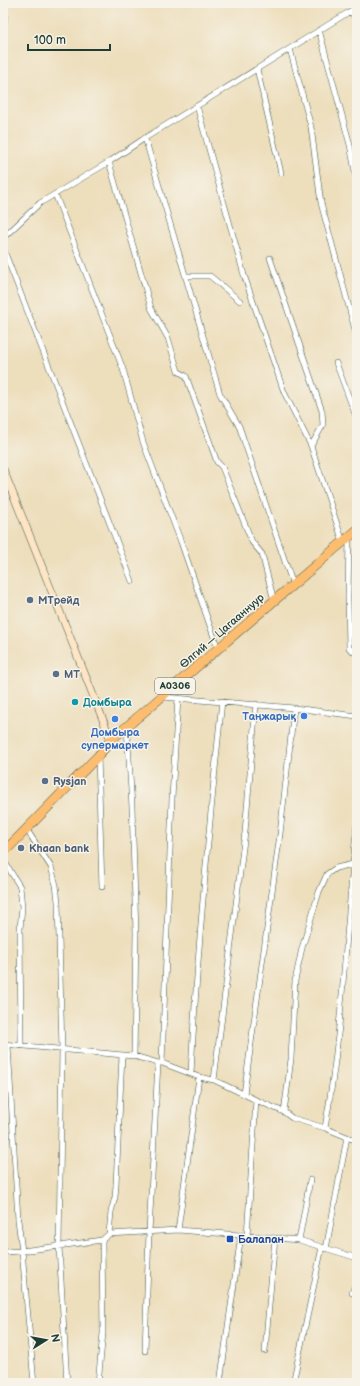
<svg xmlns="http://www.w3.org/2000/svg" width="360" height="1386" viewBox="0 0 360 1386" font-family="'Balsamiq Sans',sans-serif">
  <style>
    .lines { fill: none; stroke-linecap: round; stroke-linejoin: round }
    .street-casing { stroke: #3e5548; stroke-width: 6 }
    .secondary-casing { stroke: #3e5548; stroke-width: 8 }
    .highway-casing { stroke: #3e5548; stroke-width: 10 }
    .street { stroke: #fff; stroke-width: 5 }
    .secondary { stroke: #fee5c5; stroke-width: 7 }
    .highway { stroke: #fcbd6f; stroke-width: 9 }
    .service-dot { fill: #5c6f8a; stroke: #f7f3e8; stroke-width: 1.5 }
    .culture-dot { fill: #0f9aa8; stroke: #f7f3e8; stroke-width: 1.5 }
    .shop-dot { fill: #3f7fe0; stroke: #f7f3e8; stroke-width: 1.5 }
    .transit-dot { fill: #1a4fb4; stroke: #f7f3e8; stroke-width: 1.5 }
    .labels { text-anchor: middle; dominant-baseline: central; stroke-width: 3; stroke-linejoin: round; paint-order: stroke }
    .shield { fill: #f7f3e8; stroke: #60746a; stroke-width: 1 }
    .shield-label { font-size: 10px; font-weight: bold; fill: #1f3d34 }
    .service-label { font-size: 11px; font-weight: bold; fill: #4e5e75; stroke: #f7f3e8; text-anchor: start }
    .street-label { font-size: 11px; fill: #1f3d34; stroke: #f7f3e8 }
    .culture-label { font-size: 11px; font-weight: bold; fill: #0d838f; stroke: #f7f3e8; text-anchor: start }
    .shop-label { font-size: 11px; font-weight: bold; fill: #366cbe; stroke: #f7f3e8; text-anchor: end }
    .transit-label { font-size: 11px; font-weight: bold; fill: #164399; stroke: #f7f3e8; text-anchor: start }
  </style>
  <rect width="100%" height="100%" fill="#f7f3e8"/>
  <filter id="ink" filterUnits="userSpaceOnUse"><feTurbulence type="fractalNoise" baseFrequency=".025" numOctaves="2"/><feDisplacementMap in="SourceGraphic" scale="8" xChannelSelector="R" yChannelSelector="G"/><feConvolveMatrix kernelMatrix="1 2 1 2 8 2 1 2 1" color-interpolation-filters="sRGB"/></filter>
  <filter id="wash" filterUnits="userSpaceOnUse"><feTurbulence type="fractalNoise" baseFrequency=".012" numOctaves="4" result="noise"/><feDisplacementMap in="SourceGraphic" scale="16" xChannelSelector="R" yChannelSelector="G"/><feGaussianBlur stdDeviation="0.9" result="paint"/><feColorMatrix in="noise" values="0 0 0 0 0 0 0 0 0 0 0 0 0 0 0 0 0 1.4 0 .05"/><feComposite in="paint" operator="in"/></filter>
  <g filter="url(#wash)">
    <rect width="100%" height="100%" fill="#eddebc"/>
  </g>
  <g filter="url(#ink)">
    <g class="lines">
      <g class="street-casing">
        <path id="street" d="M350,11l7,8
          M319,30l31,115 7,37
          M290,49l21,78 10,76 36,134
          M257,69l24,104
          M197,106l47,169 40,117 27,54 32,96
          M145,138l75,256 19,32 54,159
          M109,162l42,146 17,30 10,33 8,5 31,86 5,5 30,75 10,12 12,47
          M55,194l68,175 20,73 38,100 37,107
          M3,238l37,-35 69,-41 36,-24 212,-131
          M3,248l129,333
          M270,258l52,153 1,14 -12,21
          M185,276h25l30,25
          M336,363l21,56
          M349,538l-1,59 1,51 8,6
          M163,697l131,11 63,8
          M127,727l5,80 4,126 -2,123
          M98,756l4,131
          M27,830l24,37 5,18 2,17 4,147 -3,197 8,137
          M3,859l17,28 2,20 -2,22 1,117
          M3,1044l131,12 24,7h4l37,14 15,3 42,20 28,12 8,6 33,10 32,13
          M8,1045l10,175 4,31 12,132
          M162,1063l10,-265 6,-100
          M191,1074c6,-125 18,-249 31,-373
          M214,1080l31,-248 11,-128
          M244,1094l36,-260 14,-126
          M284,1112l7,-53 4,-78 7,-33 17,-56 8,-18 9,-6 17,-4
          M325,1128c18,-100 21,-203 32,-304
          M178,1230l21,-153
          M109,1234l2,-22 4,-15 1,-12 6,-130
          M247,1236l9,-136
          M299,1240l11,-60
          M326,1249l21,-112
          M3,1252l19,-1 80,-11 7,-6 69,-4 121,10 58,18
          M352,1293l5,-13
          M145,1351l4,-119 9,-169
          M265,1351l10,-113
          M98,1383l5,-50 -1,-93
          M220,1383l21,-148
          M293,1383l29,-136"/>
      </g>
      <g class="secondary-casing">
        <path id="secondary" d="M3,24l1,-21
          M3,469l108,271"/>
      </g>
      <g class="highway-casing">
        <path id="highway" d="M3,853l95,-97 13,-16 246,-210"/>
      </g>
      <use href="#street" class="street"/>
      <use href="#secondary" class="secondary"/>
      <use href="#highway" class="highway"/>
    </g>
  </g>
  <g class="service-dot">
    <circle cx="30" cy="600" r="4"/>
    <circle cx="56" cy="674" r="4"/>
    <circle cx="45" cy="781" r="4"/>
    <circle cx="21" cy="848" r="4"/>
  </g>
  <circle class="culture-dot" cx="75" cy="702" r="4"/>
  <g class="shop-dot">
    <circle cx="304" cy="716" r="4"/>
    <circle cx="115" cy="719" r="4"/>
  </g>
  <rect class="transit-dot" x="226" y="1235" width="8" height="8" rx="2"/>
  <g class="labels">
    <rect class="shield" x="155" y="678" width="40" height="16" rx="3"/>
    <g class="shield-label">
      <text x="175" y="686">A0306</text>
    </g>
    <g class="service-label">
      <text x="38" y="600">MTрейд</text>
      <text x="64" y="674">МТ</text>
      <text x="53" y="781">Rysjan</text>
      <text x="29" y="848">Khaan bank</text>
    </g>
    <g class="street-label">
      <text transform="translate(222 631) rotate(-41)">Өлгий — Цагааннуур</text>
    </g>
    <g class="culture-label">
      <text x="83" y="702">Домбыра</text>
    </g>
    <g class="shop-label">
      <text x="296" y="716">Таңжарық</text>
      <text x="115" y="732" text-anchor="middle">Домбыра<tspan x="115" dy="13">супермаркет</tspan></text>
    </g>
    <g class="transit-label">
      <text x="238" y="1239">Балапан</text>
    </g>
  </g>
  <rect width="360" height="1386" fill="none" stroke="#f7f3e8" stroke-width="16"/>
  <g transform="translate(46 1340) rotate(79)" stroke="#f7f3e8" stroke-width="3" paint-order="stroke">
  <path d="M0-3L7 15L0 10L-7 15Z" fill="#1f3d34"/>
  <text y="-6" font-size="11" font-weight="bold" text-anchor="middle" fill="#1f3d34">N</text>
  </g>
  <path d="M28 44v6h82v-6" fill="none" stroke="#1f3d34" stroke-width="2"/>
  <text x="34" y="44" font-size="12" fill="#1f3d34" stroke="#f7f3e8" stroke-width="3" paint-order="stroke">100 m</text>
</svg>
